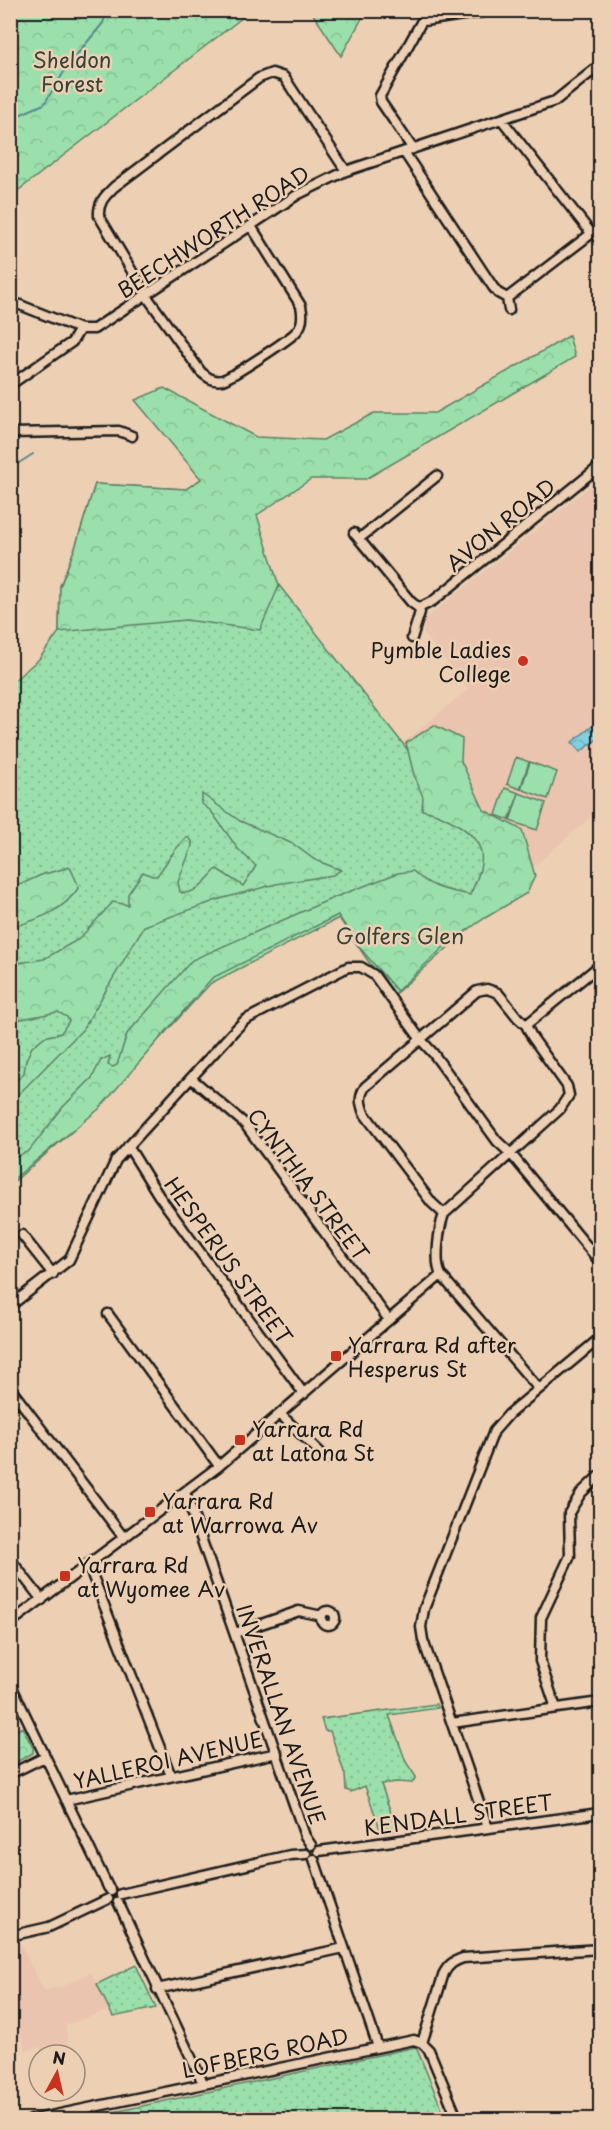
<svg xmlns="http://www.w3.org/2000/svg" width="611" height="2130" viewBox="0 0 611 2130" font-family="'Playpen Sans',sans-serif">
  <style>
    .built { fill: #eac4af }
    .grass { fill: url(#grass-dots); stroke: #5c7e64; stroke-width: 1.5 }
    .forest { fill: url(#forest-crowns); stroke: #5c7e64; stroke-width: 1.5 }
    .pitch { fill: #9be0ac; stroke: #5c7e64; stroke-width: 1.5 }
    .water { fill: url(#water-waves); stroke: #598791; stroke-width: 1.5 }
    .lines { fill: none; stroke-linecap: round; stroke-linejoin: round }
    .stream { stroke: #598791; stroke-width: 2 }
    .minor-casing { stroke: #1c1c1c; stroke-width: 13 }
    .minor { stroke: #edd0b4; stroke-width: 8 }
    .poi-dot { fill: #c8321e; stroke: #edd0b4; stroke-width: 2 }
    .labels { text-anchor: middle; dominant-baseline: central; stroke-width: 5; stroke-linejoin: round; paint-order: stroke }
    .park-label { font-size: 21px; fill: #354339; stroke: #edd0b4 }
    .street-label { font-size: 21px; fill: #1c1c1c; stroke: #edd0b4 }
    .poi-label { font-size: 21px; fill: #1c1c1c; stroke: #edd0b4; text-anchor: start }
  </style>
  <defs>
    <pattern id="grass-dots" width="8" height="8" patternUnits="userSpaceOnUse" patternTransform="scale(1.5)"><rect width="8" height="8" fill="#9be0ac"/><path d="M2 2h.1M6 6h.1" fill="none" stroke="#85c093" stroke-width="1.8" stroke-linecap="round"/></pattern>
    <pattern id="forest-crowns" width="20" height="18" patternUnits="userSpaceOnUse" patternTransform="scale(1.5)"><rect width="20" height="18" fill="#9be0ac"/><path d="M2 6a3 3 0 1 1 6 0M12 15a3 3 0 1 1 6 0" fill="none" stroke="#85c093"/></pattern>
    <pattern id="water-waves" width="16" height="10" patternUnits="userSpaceOnUse" patternTransform="scale(1.5)"><rect width="16" height="10" fill="#81cfdf"/><path d="M0 5q4-4 8 0t8 0" fill="none" stroke="#6fb1bf"/></pattern>
  </defs>
  <rect width="100%" height="100%" fill="#edd0b4"/>
  <filter id="ink" filterUnits="userSpaceOnUse"><feTurbulence type="fractalNoise" baseFrequency=".0167" numOctaves="2"/><feDisplacementMap in="SourceGraphic" scale="12" xChannelSelector="R" yChannelSelector="G"/><feConvolveMatrix kernelMatrix="1 2 1 2 8 2 1 2 1" color-interpolation-filters="sRGB"/></filter>
  <g filter="url(#ink)">
    <path class="built" d="M600,478v331l-87,76 -111,-141 66,-55 -45,-56 1,-13z
      M21,1945l23,45 17,-3 30,-15 18,38 -43,15 2,22 -26,4 -2,-4 -14,4 -15,-44 -1,-60z"/>
    <path class="grass" d="M201,479l31,46 253,324 7,60 -97,85 -27,-33 -29,-43 -128,65 -129,140 -71,61v-501l28,-24 20,-27 1,-46 16,-41 19,-61 91,5z
      M436,1704l2,4 -49,7 17,47 10,15 -4,6 -16,-1 -15,2 16,46 -16,2 -16,-46 -14,6 -5,-2 -1,-15 -15,-44h-5l-4,-12z
      M136,1965l20,43 -43,9 -16,-33z
      M416,2047l30,72 -369,1z"/>
    <path class="forest" d="M11,10h240v1l-240,185z
      M311,11h55l-25,45z
      M569,336l6,21 -209,122h-55l-54,36 22,71 -19,44 -74,-10 -127,12 1,-45 16,-42 19,-61 91,5 15,-10 -66,-79 29,-12 92,49 67,3 51,-27h61z
      M434,725l28,14 -1,22 23,49 38,20 13,46 -8,17 -42,25 -38,26 -50,47 -37,-43 -22,-33 -126,63 -113,131 -88,72v-22l18,-8 34,-44 29,-29 9,-18 9,-4 -2,9 5,2 4,-2 10,-31 65,-74 141,-62 65,-25 15,-2c17,17 34,19 57,24 6,-14 15,-31 10,-46 -6,-19 -39,-36 -58,-39l1,-13 -9,-22 -8,-32z
      M202,794l38,27 53,23 22,16 26,10 -8,5 -57,9 -56,15 -76,27 -61,103 -72,73v-16l13,-13 2,-13 6,-13 12,-10 17,-4 8,-12 -2,-4 -9,-5 -47,9v-57l33,-5 35,-20 34,-37 15,3v-11l15,-22 9,4h5l18,-26 12,-13 5,4v5l-14,36 2,10c15,5 27,-14 37,-23l26,17 13,-20 -18,-17 -27,-38 -9,-7z
      M70,867l9,20c-16,25 -41,32 -68,41v-39l30,-14z
      M22,1727l11,21v5l-22,12v-31z"/>
    <path class="pitch" d="M516,757l13,5 -9,27 -13,-5z
      M530,762l27,10 -9,27 -27,-10z
      M505,788l14,5 -10,27 -13,-5z
      M519,793l27,10 -9,27 -27,-9z"/>
    <path class="water" d="M600,720v17l-20,15 -8,-10z"/>
    <g class="lines">
      <path class="stream" d="M10,119l34,-15 25,-40 34,-41 4,-13
        M11,468l22,-14"/>
      <g class="minor-casing">
        <path id="minor" d="M424,21l72,-11
          M502,120l89,113
          M413,149l-32,-47 -1,-6 48,-86
          M404,152l89,135 5,6 9,5
          M251,226l50,80c2,9 2,19 -5,26 -6,7 -67,47 -74,48 -9,2 -15,-3 -21,-8l-53,-74 -49,-82c-1,-14 6,-20 15,-29l145,-109 13,-5 12,4 62,94
          M507,298l93,-71
          M507,298l2,12
          M10,301l70,28h14l203,-134 49,-24 209,-70 45,-36
          M10,385l62,-43 8,-13
          M10,433l109,-2 13,5
          M354,533l57,69 8,6
          M360,538l77,-62
          M419,608l14,-7 167,-135
          M412,638l8,-26 -1,-4
          M526,1025l74,-60
          M191,1078l53,45 145,197
          M128,1146l31,50 145,198
          M444,1214l-12,-11 -68,-90c-4,-11 -5,-16 1,-26l112,-96 10,-2 11,4 20,25 8,7 6,12 35,49 2,9 -9,14 -116,105c-5,14 -10,48 -3,61l98,114
          M22,1235l31,39
          M10,1306l59,-46 47,-100 117,-128 12,-12 103,-53h13l13,8 47,65 12,13 64,88 14,13 89,108
          M108,1314l111,152
          M10,1388l114,150
          M281,1415l45,43
          M185,1492l120,344 6,9
          M10,1559l32,41
          M88,1564l83,212
          M321 1618a7 7 0 1 1 14 0a7 7 0 1 1-14 0Z
          M10,1623l209,-157 222,-191
          M235,1633l64,-22 23,5
          M10,1683l98,204 3,4
          M556,1708l-16,-47 1,-43 29,-62 -1,-43 12,-20 19,-18
          M452,1723l148,-21
          M10,1774l35,-17
          M66,1800l211,-47
          M488,1828l-65,-188 -2,-13 3,-18 70,-178 15,-17 91,-76
          M319,1851l281,-38
          M314,1859l64,188
          M121,1894l169,-39 16,-1
          M118,1902l85,181
          M10,1936l39,-9 59,-28
          M157,1989l187,-41
          M422,2043l22,-70c5,-9 10,-12 19,-15l137,-9
          M31,2120l383,-80 8,3 7,7 29,70"/>
      </g>
      <use href="#minor" class="minor"/>
    </g>
  </g>
  <g class="poi-dot">
    <circle cx="523" cy="661" r="6"/>
    <rect x="330" y="1350" width="12" height="12" rx="3"/>
    <rect x="234" y="1434" width="12" height="12" rx="3"/>
    <rect x="144" y="1506" width="12" height="12" rx="3"/>
    <rect x="59" y="1570" width="12" height="12" rx="3"/>
  </g>
  <g class="labels">
    <g class="park-label">
      <text x="72" y="59">Sheldon<tspan x="72" dy="24">Forest</tspan></text>
      <text x="400" y="935">Golfers Glen</text>
    </g>
    <g class="street-label">
      <text transform="translate(213 231) rotate(-33)">BEECHWORTH ROAD</text>
      <text transform="translate(500 524) rotate(-39)">AVON ROAD</text>
      <text transform="translate(309 1184) rotate(53)">CYNTHIA STREET</text>
      <text transform="translate(229 1260) rotate(54)">HESPERUS STREET</text>
      <text transform="translate(282 1714) rotate(71)">INVERALLAN AVENUE</text>
      <text transform="translate(168 1759) rotate(-13)">YALLEROI AVENUE</text>
      <text transform="translate(458 1814) rotate(-8)">KENDALL STREET</text>
      <text transform="translate(265 2052) rotate(-12)">LOFBERG ROAD</text>
    </g>
    <g class="poi-label">
      <text x="511" y="649" text-anchor="end">Pymble Ladies<tspan x="511" dy="24">College</tspan></text>
      <text x="348" y="1344">Yarrara Rd after<tspan x="348" dy="24">Hesperus St</tspan></text>
      <text x="252" y="1428">Yarrara Rd<tspan x="252" dy="24">at Latona St</tspan></text>
      <text x="162" y="1500">Yarrara Rd<tspan x="162" dy="24">at Warrowa Av</tspan></text>
      <text x="77" y="1564">Yarrara Rd<tspan x="77" dy="24">at Wyomee Av</tspan></text>
    </g>
  </g>
  <rect width="611" height="2130" fill="none" stroke="#edd0b4" stroke-width="36"/>
  <rect x="18" y="18" width="575" height="2094" fill="none" stroke="#1c1c1c" stroke-width="2" filter="url(#ink)"/>
  <g transform="translate(57 2073) rotate(8)"><circle r="28" fill="#edd0b4" stroke="#998877" stroke-width="1.5"/>
  <path d="M0-4.5L10 22L0 15L-10 22Z" fill="#c8321e"/>
  <text y="-9" font-size="16" font-weight="bold" text-anchor="middle" fill="#1c1c1c">N</text>
  </g>
</svg>
